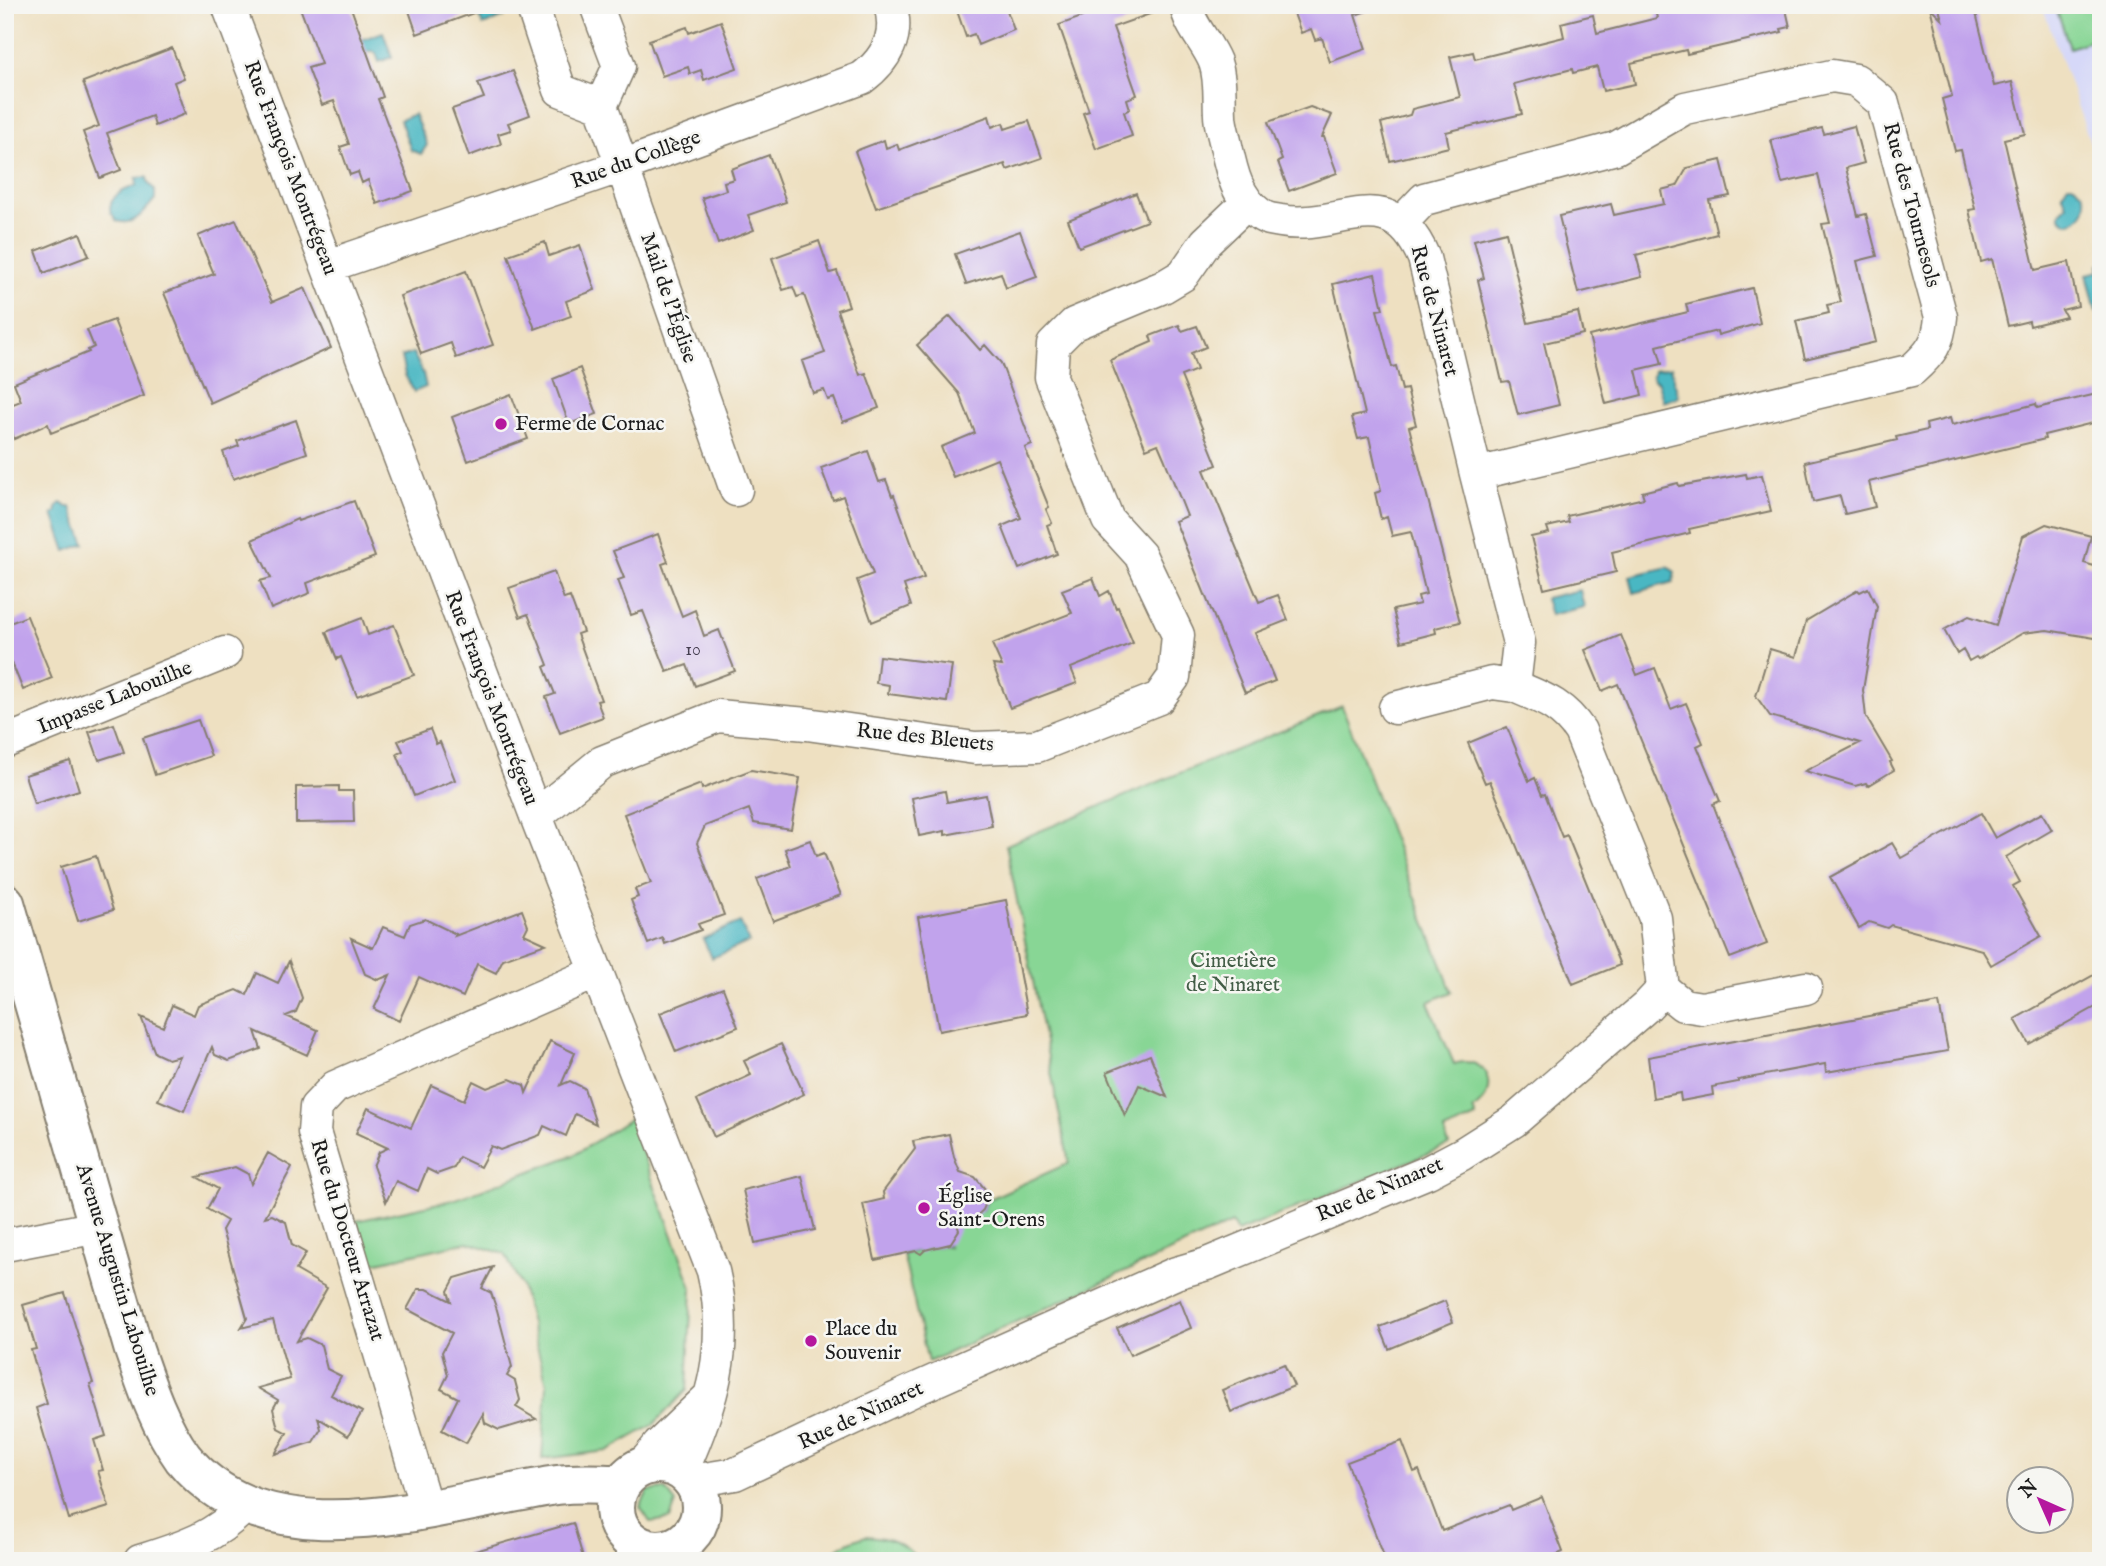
<svg xmlns="http://www.w3.org/2000/svg" width="2106" height="1566" viewBox="0 0 2106 1566" font-family="'IM FELL English',serif">
  <style>
    .built { fill: #d6d8f8 }
    .green { fill: #88d695; stroke: #527958; stroke-width: 2 }
    .water { fill: #49b7c3; stroke: #326a70; stroke-width: 2 }
    .building { fill: #c1a3ec }
    .lines { fill: none; stroke-linecap: round; stroke-linejoin: round }
    .minor-casing { stroke: #857e6e; stroke-width: 35 }
    .tertiary-casing { stroke: #857e6e; stroke-width: 42 }
    .minor { stroke: #fff; stroke-width: 32 }
    .tertiary { stroke: #fff; stroke-width: 38 }
    .poi-dot { fill: #b5179e; stroke: #f6f6f2; stroke-width: 2.5 }
    .labels { text-anchor: middle; dominant-baseline: central; stroke-width: 5; stroke-linejoin: round; paint-order: stroke }
    .number-label { font-size: 18px; fill: #453e50 }
    .street-label { font-size: 21px; fill: #1c1c1c; stroke: #f6f6f2 }
    .poi-label { font-size: 21px; fill: #1c1c1c; stroke: #f6f6f2; text-anchor: start }
    .park-label { font-size: 21px; fill: #425d46; stroke: #f6f6f2 }
  </style>
  <rect width="100%" height="100%" fill="#f6f6f2"/>
  <filter id="ink" filterUnits="userSpaceOnUse"><feTurbulence type="fractalNoise" baseFrequency=".0143" numOctaves="2"/><feDisplacementMap in="SourceGraphic" scale="14" xChannelSelector="R" yChannelSelector="G"/><feConvolveMatrix kernelMatrix="1 2 1 2 8 2 1 2 1" color-interpolation-filters="sRGB"/></filter>
  <filter id="wash" filterUnits="userSpaceOnUse"><feTurbulence type="fractalNoise" baseFrequency=".00686" numOctaves="4" result="noise"/><feDisplacementMap in="SourceGraphic" scale="28" xChannelSelector="R" yChannelSelector="G"/><feGaussianBlur stdDeviation="1.57" result="paint"/><feColorMatrix in="noise" values="0 0 0 0 0 0 0 0 0 0 0 0 0 0 0 0 0 1.4 0 .05"/><feComposite in="paint" operator="in"/></filter>
  <g filter="url(#wash)">
    <rect width="100%" height="100%" fill="#eee0c1"/>
    <path class="built" d="M2042,5h59v168z"/>
    <path class="green" d="M2055,5h46v32l-31,11z
      M1342,706l110,286 -24,10 26,62c34,-11 47,28 19,46l3,7 -32,14 5,14 -212,87 -5,-9 -304,139 -25,-108 41,-9 4,2 -6,-20 41,-17 4,-10 82,-37 -63,-318z
      M630,1119l62,169 -5,102 -34,35 -46,26 -65,8 5,-75 -26,-98 -16,-32 -38,-12 -98,22 -13,-43 97,-21 121,-45z
      M665,1489l11,14 -6,16 -20,3 -10,-15 8,-16z
      M866,1536c23,1 39,7 53,25h-95c13,-14 25,-20 42,-25z"/>
    <path class="water" d="M475,5h24l5,12 -21,8z
      M383,32l9,25 -13,5 -3,-9 -5,-2 -8,2 -5,-12z
      M414,114l13,31 -6,9 -10,-4 -11,-30z
      M147,177l1,6 7,7v9c-11,13 -21,28 -38,22l-7,-10c0,-17 13,-20 27,-26l-1,-7z
      M2068,184h4c20,10 17,35 -5,39l-7,-6v-4l7,-8 -5,-12z
      M2099,264h2v47l-5,1 -9,-38 13,-3z
      M413,353l10,20 3,14 -12,5 -9,-17 -4,-18z
      M1671,367l7,30 -15,4 -5,-19 -4,-2 -2,-3 3,-7z
      M61,503l7,4h3l14,37 -19,7 -13,-37 3,-1 2,-8z
      M1668,567l7,5 -2,10 -39,11 -4,-17z
      M1580,590l4,17 -34,8 -5,-17z
      M740,922l9,20 -37,16 -9,-19z"/>
    <g id="blocks">
      <path class="building" d="M299,5h51l33,92 -5,2 35,92 -36,13 -9,-24 -6,3 -4,-11 -8,3 -10,-28 9,-3 -15,-43 -12,4 -14,-37 13,-4z
        M407,5h80v3l-70,26z
        M955,5h50l9,25 -36,15 -4,-11 -8,3z
        M1078,5h86v4l-51,18 24,68 -10,4 3,10 -6,3 8,24 -36,13 -13,-36 6,-2 -30,-86 23,-8z
        M1291,5h79v5l-15,5 11,34 -36,13 -8,-24 -7,2 -4,-11 -10,4z
        M1668,5h117l5,22 -9,2 1,3 -95,22 -1,-4 -55,13 4,21 -32,7 -6,-24 -24,6 -1,-4 -58,15 8,30 -76,18 3,15 -59,14 -9,-38 29,-8 2,-6 48,-12 -10,-40 23,-5 2,7 89,-22 -3,-14 32,-8 4,18 60,-15 -2,-9z
        M1938,5h36l20,81 18,-4 13,52 -21,5 31,131 34,-8 9,44 -16,4 4,7 -36,9 -1,-5 -21,5 -16,-67 -11,3 -12,-52 6,-1 -14,-59 -6,1 -13,-52 10,-3 -22,-89 12,12z
        M721,21l16,47 -33,12 -3,-10 -11,4 -2,-7 -26,9 -13,-36 38,-13 2,6z
        M172,48l12,30 -10,4 11,32 -30,12 -3,-10 -45,17 14,37 -21,8 -17,-46 16,-6 -16,-44z
        M513,71l17,44 -22,8 3,7 -13,4 3,10 -32,12 -17,-47 32,-11 -6,-15z
        M1310,107l22,8 -10,22h2l13,36 -48,18 -11,-29 4,-2 -14,-38z
        M989,116l3,11 11,-4 2,6 24,-8 13,37 -35,12 -2,-6 -129,44 -21,-57 29,-11 2,8 11,-4 2,6z
        M1854,126l10,37 -18,5 12,48 8,-2 11,42 -20,5 19,81 -71,17 -9,-38 33,-8 -2,-8 14,-3 -19,-78 8,-1 -12,-48 -36,8 -11,-43 51,-12 2,6z
        M769,155l17,47 -38,13 6,15 -36,14 -16,-46 24,-8 -2,-8 10,-3 -3,-10z
        M1721,160l9,36 -21,4 8,34 -81,21 6,22 -64,16 -19,-77 52,-12 3,11 50,-11 -3,-14 16,-4 10,-18z
        M1136,193l11,28 -68,26 -11,-27z
        M236,220l36,82 33,-14 26,60 -121,55 -46,-110 50,-19 -16,-38z
        M1020,231l17,46 -31,11 -5,-15 -35,11 -11,-30z
        M1506,232l22,91 50,-11 5,22 -39,9 15,62 -41,10 -9,-34 -7,1 -24,-102 6,-2 -10,-38z
        M80,233l9,23 -45,17 -8,-22z
        M819,241l11,32 7,-2 12,35 -12,4 23,65 6,-2 13,35 -36,14 -9,-24 -6,2 -4,-10 -11,3 -11,-32 23,-8 -21,-58 -7,2 -4,-10 -10,3 -11,-32z
        M545,242l4,14 31,-11 15,45 -29,11 5,15 -36,13 -27,-74z
        M466,271l27,74 -37,13 -5,-15 -30,11 -21,-58z
        M1375,274l8,35 -6,1 15,57 4,-1 6,24 5,-1 9,36 -7,2 51,195 -25,6 1,5 -35,9 -8,-32 27,-6 -2,-8 8,-2 -15,-62 -19,4 -5,-19 -6,2 -6,-26 6,-2 -12,-54 -11,2 -6,-22 13,-3 -32,-130z
        M1752,288l8,35 -42,12 -1,-4 -60,15 5,18 -26,6 6,25 -36,9 -17,-68 99,-24 -2,-8z
        M950,316l30,34 5,-5 16,18 31,82 -7,3 24,59 -3,2 6,14 -5,2 10,29 -38,15 -17,-43 19,-8 -24,-59 -44,18 -12,-30 34,-14 -16,-40 -42,-48z
        M114,320l30,76 -93,37 -3,-9 -34,15 -9,-32 16,-6 -7,-18 75,-31 -1,-2 6,-3 -7,-17z
        M1179,325l3,6 15,-5 9,21 -15,6 6,17 -16,6 36,89 -13,5 55,132 19,-7 10,25 -33,13 20,48 -30,12 -70,-172 12,-5 -23,-58 -6,-14 -12,5 -36,-89 42,-18 -2,-6z
        M580,368l17,46 -28,10 -16,-45z
        M2101,393v28l-57,14 1,4 -176,43 6,25 -30,7 -5,-18 -27,6 -8,-40 92,-22 -1,-3 31,-7 -1,-6 24,-6 2,7 84,-21 1,4z
        M511,394l17,45 -60,22 -16,-44z
        M296,420l11,33 -74,26 -10,-27 16,-6 -2,-5z
        M868,451l11,31 7,-2 6,16 2,-1 30,83 -20,7 7,21 -39,16 -15,-42 16,-6 -30,-78 -10,4 -12,-32z
        M1746,474l1,4 15,-3 9,36 -82,18 1,4 -78,19 4,20 -72,17 -13,-52 18,-4 -2,-6 22,-5 -2,-6 77,-18 -2,-6 36,-9 1,3z
        M354,501l21,56 -68,26 3,10 -39,16 -11,-28 11,-3 -19,-38 45,-21 1,2z
        M2046,524l45,12 -7,27 17,5v71l-54,-9 -24,3 -45,26 -2,-2 -7,4 -6,-11 -6,4 -13,-24 25,-14 27,9 27,-89z
        M658,534l10,28 -6,2 20,52 13,-6 9,26 15,-6 16,41 -40,15 -8,-21 -20,7 -24,-61 -12,4 -13,-35 6,-2 -11,-27z
        M554,572l10,27 6,-2 13,35 -6,2 24,66 -4,1 6,16 -43,16 -14,-36 9,-3 -11,-27 4,-2 -20,-51 -8,3 -11,-29z
        M1093,578l7,18 9,-5 7,17 2,-1 15,36 -62,25 6,15 -67,25 -17,-43 9,1 -10,-22 80,-31 -10,-23z
        M1868,588l9,18 -14,84 3,27 26,44 -2,1 4,8 -26,16 -2,-3 -11,3 -50,-15 55,-28 -90,-27 -14,-20 14,-47 26,8 10,-36 52,-31 2,2z
        M27,616l25,62 -29,12 -13,-32 -5,2v-35z
        M362,618l6,17 26,-10 20,50 -57,21 -16,-39 -4,2 -11,-27z
        M1621,635l16,40 18,-7 16,41 15,-6 17,40 -6,3 23,55 -7,3 54,140 -37,14 -112,-274 -16,7 -17,-41z
        M879,656l73,9 -5,37 -59,-8 1,-9 -13,-2z
        M198,720l13,36 -56,19 -12,-37z
        M114,724l10,28 -25,8 -10,-28z
        M1507,727l22,54 6,-3 7,17 3,-1 17,43 5,-2 53,130 -47,19 -83,-203 -5,2 -17,-40z
        M430,729l6,15 4,-2 15,38 -41,16 -17,-42 6,-3 -5,-10z
        M70,761l9,29 -45,14 -9,-29z
        M751,770l49,8 -9,51 -37,-6 -5,-14 -44,17 -8,17 27,72 -26,9 3,6 -36,14 -2,-6 -15,6 -17,-44 7,-3 -3,-8 16,-6 -27,-69 77,-30 1,5z
        M339,786v5h14l1,31 -58,1v-36z
        M945,791l2,11 39,-7 6,31 -47,9v-4l-26,5 -7,-38z
        M1981,813l14,25 47,-25 10,17 -46,27 14,25 -7,4 28,50 -50,29 -9,-15 -91,-25 -4,3 -18,-6 -10,6 -29,-51 62,-34 9,15z
        M810,840l6,16 8,-3 17,42 -68,26 -16,-42 34,-13 -6,-17z
        M96,856l17,54 -35,11 -17,-54z
        M1006,900l21,114 -88,17 -21,-114z
        M522,910l6,16 -4,8 22,10 -43,15 -7,14 -19,-9 -14,33 -44,-20 -20,44 -25,-12 16,-34 -12,5 -13,-6 -14,-36 22,10 10,-21 22,9 5,-12 15,-5 31,15 -1,2z
        M289,961l13,37 -6,14 -10,4 32,14 -11,25 -52,-24 6,18 -32,12 -14,-6 -3,-8 -28,64 -26,-11 21,-44 -11,3 -13,-6 -14,-36 22,10 9,-22 22,10 4,-10 39,-15 10,5 10,-22 21,10z
        M2101,971v33l-72,40 -14,-25z
        M723,988l15,39 -62,25 -16,-39z
        M1939,1003l9,48 -122,21 -1,-8 -87,16v2l-26,5 1,8 -32,6 -1,-8 -27,5 -5,-41z
        M550,1041l25,12 -14,32 9,-4 14,7 12,36 -21,-10 -9,22 -22,-10 -4,9 -40,15 -9,-4 -11,21 -21,-10 -5,11 -17,6 -10,-5 -9,22 -22,-10 -10,21 -13,-36 6,-14 9,-4 -32,-15 12,-25 43,20 20,-43 33,15 9,-19 14,7 23,-9 14,6 2,8z
        M781,1044l23,50 -90,43 -17,-37 54,-25 -7,-14z
        M1150,1055l17,42 -28,-12 -14,31 -18,-44z
        M949,1134l5,23 6,15 15,5 10,12 2,11 -4,10 -11,10 -15,4 2,6 -9,14 -25,6 -4,4 -5,-3 -41,9 -12,-56 21,-5 -1,-7 32,-43 -2,-8z
        M268,1153l24,14 -27,50 7,-2 14,7 6,23 14,8 -10,17 31,18 -30,53 10,-3 14,7 6,24 14,7 -10,19 31,17 -14,24 -30,-18 3,11 -8,13 -38,12 12,-21 -9,-5 -5,-19 5,-9 -20,-12 32,-9 -17,-59 -32,8 6,-10 -25,-88 5,-9 -20,-12 11,-20 -21,-12 38,-10 13,7 3,10z
        M802,1176l13,54 -60,13 -12,-53z
        M493,1267l-11,21 9,5 6,17 15,57 -5,9 8,5 5,19 -4,7 20,12 -37,11 -14,-7 -2,-9 -17,29 -24,-13 16,-32 -17,-9 7,-14 -6,-23 10,-19 -45,-24 11,-20h9l24,12 -3,-10 7,-13z
        M65,1293l28,90 -3,1 16,52 -12,4 9,30 -5,1 11,36 -40,12 -33,-111 11,-4 -16,-54 5,-1 -13,-44z
        M1180,1300l11,28 -61,27 -13,-27z
        M1445,1301l8,21 -64,27 -9,-22z
        M1284,1364l10,22 -63,26 -9,-22z
        M1402,1441l12,31 5,-2 23,61 67,-26 2,5 31,-13 21,55 -21,9h-156l-39,-99z
        M573,1523l11,38h-118l-1,-7z"/>
    </g>
  </g>
  <g filter="url(#ink)">
    <use href="#blocks" fill-opacity="0" stroke="#857e6e" stroke-width="2"/>
    <g class="lines">
      <g class="minor-casing">
        <path id="minor" d="M228,5l308,811 177,455c18,74 -1,133 -31,200
          M532,5l28,85 41,16
          M596,5l23,61 -18,40 135,384
          M1401,223l23,-24 192,-51 69,-40 147,-32 24,4 27,23 58,214c-2,26 -10,36 -29,53l-436,104
          M328,266l294,-100 240,-88c24,-18 38,-42 28,-73
          M1395,708l97,-25 22,3
          M5,742l220,-89
          M536,816l66,-54 116,-46 89,8 168,24 62,-2 122,-48 15,-21 4,-42 -38,-80 -32,-35 -57,-143 2,-32 21,-21 89,-37 20,-12 23,-33 41,-39
          M1663,989l20,16 19,3 104,-20
          M5,1245l93,-18
          M641,1467l18,-22 48,-46
          M692,1481l43,-7 179,-84 262,-117 31,-9 221,-92 34,-18 52,-33 133,-115 16,-17 -8,-71 -75,-187c-18,-27 -38,-33 -66,-45l5,-43 -43,-169 -52,-216c-34,-80 -85,-26 -143,-37 -7,-1 -15,-2 -20,-6 -25,-17 -30,-46 -36,-74 -2,-9 -5,-18 -5,-26 -1,-18 1,-36 -5,-53 -8,-20 -25,-35 -29,-57
          M427,1511l-113,-379 2,-25 19,-20 262,-115
          M140,1561c41,-13 73,-22 104,-54"/>
      </g>
      <g class="tertiary-casing">
        <path id="tertiary" d="M5,903l128,444c13,38 26,78 50,111 87,108 259,44 374,27 21,-3 43,-1 64,-1
          M615 1507a43 43 0 1 1 86 0a43 43 0 1 1-86 0Z"/>
      </g>
      <use href="#minor" class="minor"/>
      <use href="#tertiary" class="tertiary"/>
    </g>
  </g>
  <g class="poi-dot">
    <circle cx="501" cy="424" r="7"/>
    <circle cx="924" cy="1208" r="7"/>
    <circle cx="811" cy="1341" r="7"/>
  </g>
  <g class="labels">
    <g class="number-label">
      <text x="693" y="650">10</text>
    </g>
    <g class="street-label">
      <text transform="translate(636 160) rotate(-20)">Rue du Collège</text>
      <text transform="translate(290 168) rotate(69)">Rue François Montrégeau</text>
      <text transform="translate(1911 205) rotate(75)">Rue des Tournesols</text>
      <text transform="translate(668 298) rotate(71)">Mail de l'Église</text>
      <text transform="translate(1434 311) rotate(75)">Rue de Ninaret</text>
      <text transform="translate(115 698) rotate(-22)">Impasse Labouilhe</text>
      <text transform="translate(491 698) rotate(69)">Rue François Montrégeau</text>
      <text transform="translate(925 738) rotate(6)">Rue des Bleuets</text>
      <text transform="translate(1380 1190) rotate(-23)">Rue de Ninaret</text>
      <text transform="translate(347 1240) rotate(73)">Rue du Docteur Arrazat</text>
      <text transform="translate(117 1280) rotate(73)">Avenue Augustin Labouilhe</text>
      <text transform="translate(861 1416) rotate(-25)">Rue de Ninaret</text>
    </g>
    <g class="poi-label">
      <text x="515" y="424">Ferme de Cornac</text>
      <text x="938" y="1196">Église<tspan x="938" dy="24">Saint-Orens</tspan></text>
      <text x="825" y="1329">Place du<tspan x="825" dy="24">Souvenir</tspan></text>
    </g>
    <g class="park-label">
      <text x="1233" y="961">Cimetière<tspan x="1233" dy="24">de Ninaret</tspan></text>
    </g>
  </g>
  <rect width="2106" height="1566" fill="none" stroke="#f6f6f2" stroke-width="28"/>
  <g transform="translate(2040 1500) rotate(315)"><circle r="33" fill="#f6f6f2" stroke="#9f9f9c" stroke-width="2"/>
  <path d="M0-5L12 26L0 18L-12 26Z" fill="#b5179e"/>
  <text y="-10" font-size="19" font-weight="bold" text-anchor="middle" fill="#1c1c1c">N</text>
  </g>
</svg>
